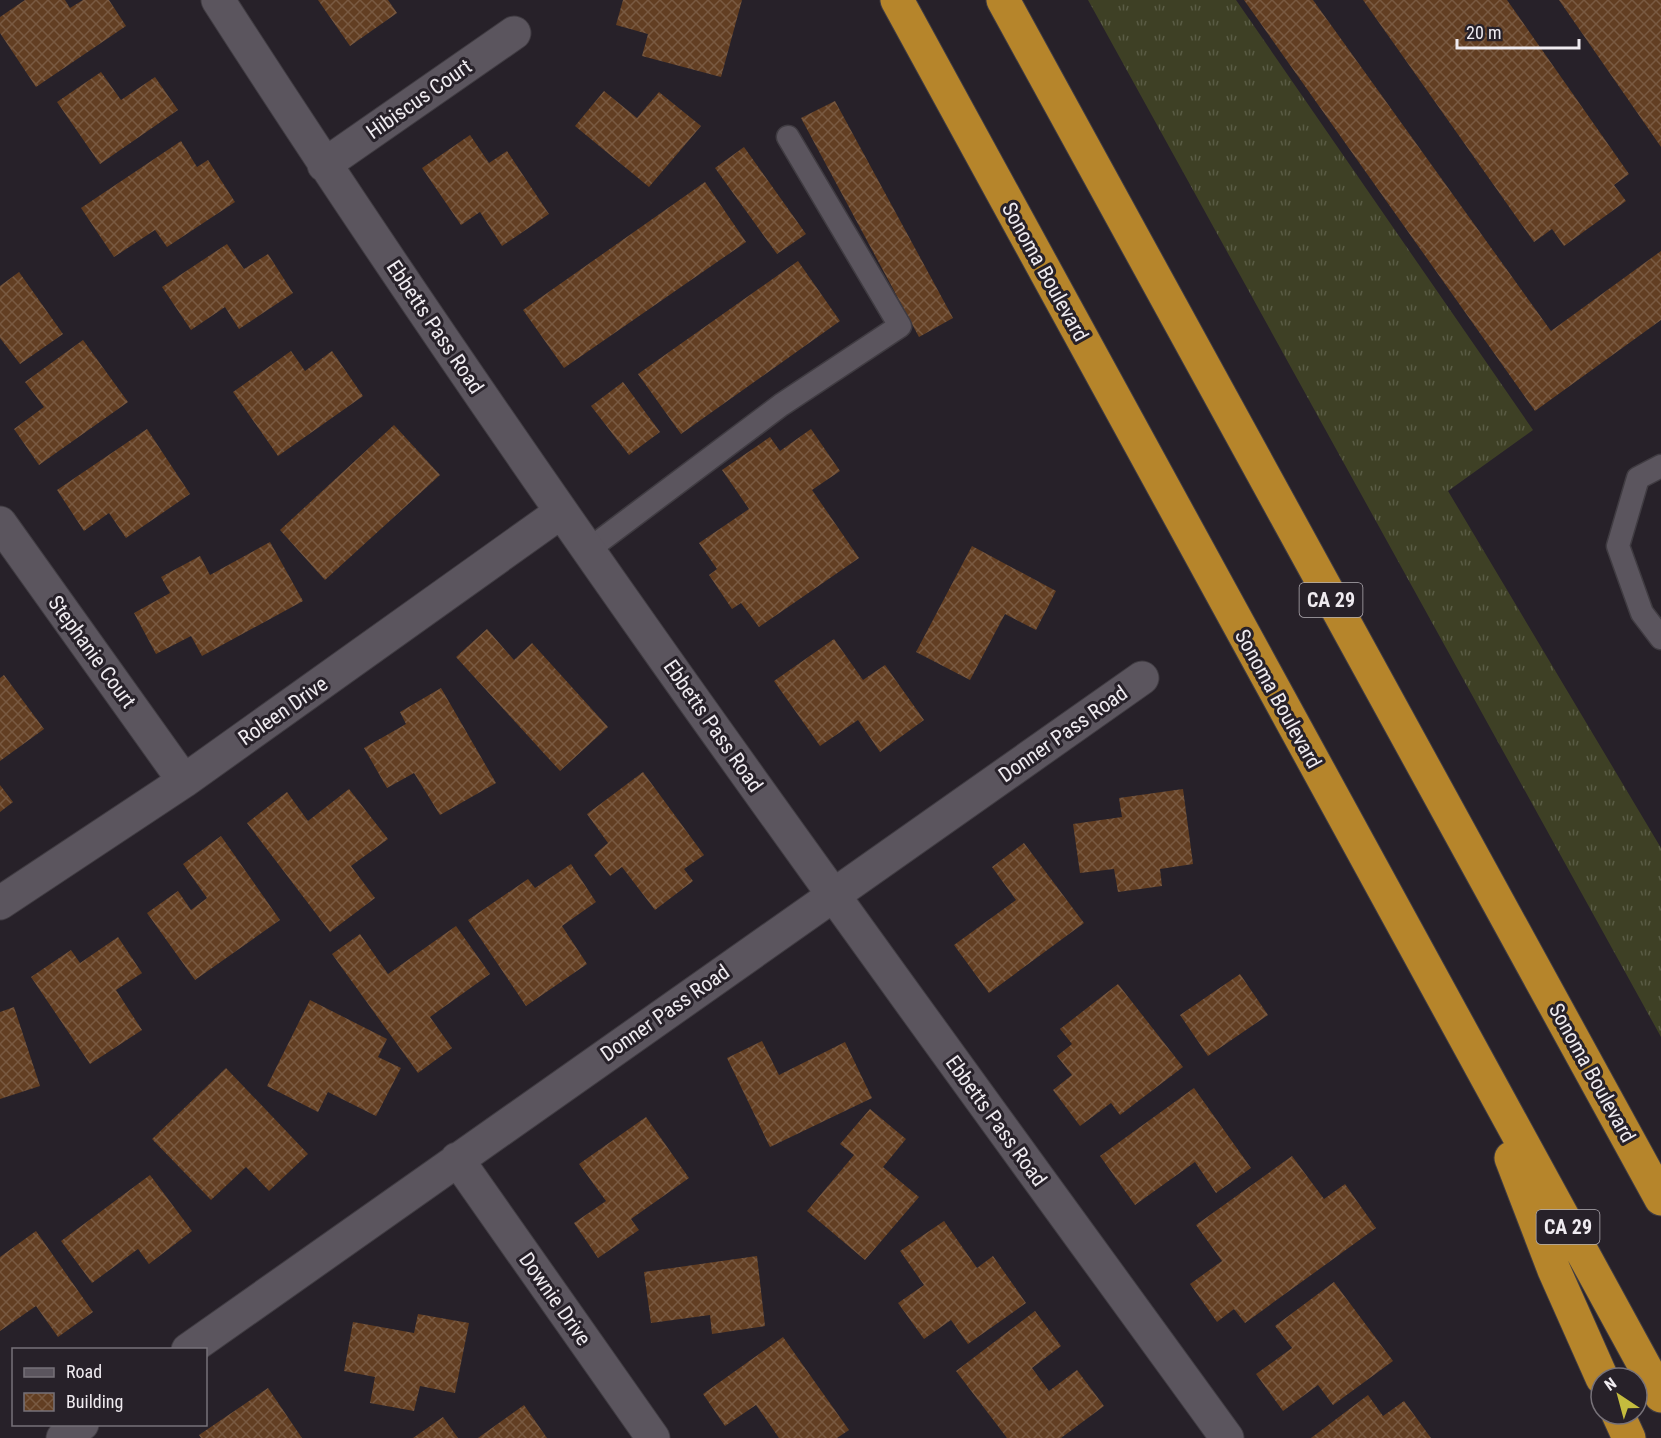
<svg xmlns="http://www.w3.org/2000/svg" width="1661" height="1438" viewBox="0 0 1661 1438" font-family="'Roboto Condensed',sans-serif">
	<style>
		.grass { fill: url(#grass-tufts) }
		.building { fill: url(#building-cross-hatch) }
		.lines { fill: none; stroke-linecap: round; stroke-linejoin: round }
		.lane-casing { stroke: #403c42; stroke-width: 25 }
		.street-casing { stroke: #403c42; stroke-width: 35 }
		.highway-casing { stroke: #403c42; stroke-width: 35 }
		.lane { stroke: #5b555e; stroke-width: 22 }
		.street { stroke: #5b555e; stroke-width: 33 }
		.highway { stroke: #b6852b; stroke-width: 33 }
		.labels { text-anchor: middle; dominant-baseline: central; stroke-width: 6; stroke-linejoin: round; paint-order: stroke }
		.shield { fill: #272129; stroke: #b3aeb4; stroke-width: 1.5 }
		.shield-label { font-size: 20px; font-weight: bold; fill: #efebf0 }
		.street-label { font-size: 21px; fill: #efebf0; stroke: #272129 }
	</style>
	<defs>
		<pattern id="grass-tufts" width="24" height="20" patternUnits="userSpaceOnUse" patternTransform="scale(1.5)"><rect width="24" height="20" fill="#3e4025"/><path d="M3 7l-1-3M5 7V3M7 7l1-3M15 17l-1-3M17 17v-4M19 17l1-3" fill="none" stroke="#5a5c45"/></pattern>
		<pattern id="building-cross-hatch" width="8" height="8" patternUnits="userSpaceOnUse" patternTransform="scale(1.5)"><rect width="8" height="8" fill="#623e22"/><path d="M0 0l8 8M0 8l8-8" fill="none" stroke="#795a42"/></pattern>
	</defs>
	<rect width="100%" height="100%" fill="#272129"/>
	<path class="grass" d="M1088,0h148l297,430 -85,61 213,357v189z"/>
	<path class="building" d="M25,0h40l5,8 13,-8h26l17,26 -90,61 -36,-54v-16z
		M318,0h70l9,13 -47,33z
		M623,0h119l-21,77 -79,-21 6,-22 -32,-9z
		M1244,0h69l238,331 110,-80v69l-126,91z
		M1363,0h144l122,174 -15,11 12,16 -62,45 -12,-17 -18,13z
		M1559,0h102v147z
		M101,72l20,28 34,-23 23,33 -78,54 -43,-62z
		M604,91l33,27 22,-26 42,34 -52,61 -74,-61z
		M835,101l118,217 -34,19 -118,-219z
		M470,135l19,28 18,-12 42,63 -47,32 -22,-34 -19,13 -39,-57z
		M181,141l16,26 11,-7 27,42 -68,45 -12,-17 -41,27 -33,-49z
		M744,147l62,87 -29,20 -62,-86z
		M705,182l41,60 -182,126 -41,-58z
		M227,244l17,25 24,-15 25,39 -54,36 -14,-22 -34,23 -29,-43z
		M798,261l42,60 -159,113 -43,-60z
		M19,272l44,62 -43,30 -20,-26v-52z
		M83,340l45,62 -89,63 -25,-36 30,-22 -19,-25z
		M291,351l14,20 27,-20 31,45 -85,60 -45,-64z
		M623,382l37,50 -31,23 -38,-49z
		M394,425l46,50 -115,105 -45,-50z
		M147,429l43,65 -64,44 -17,-25 -25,18 -27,-41z
		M811,429l29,42 -28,19 47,68 -100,69 -18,-24 -9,6 -23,-34 8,-6 -18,-26 50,-34 -27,-39 48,-33 10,14z
		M270,542l33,59 -101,55 -11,-20 -35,18 -22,-41 36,-20 -9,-16 39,-21 10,19z
		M972,546l84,45 -20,39 -31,-16 -35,66 -54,-28z
		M487,629l27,31 18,-17 76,84 -48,44 -104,-114z
		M834,639l29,41 22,-15 39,55 -44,32 -22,-32 -38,26 -46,-65z
		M4,675l40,54 -44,32v-83z
		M441,688l55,95 -56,32 -26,-42 -27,15 -23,-40 42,-24 -6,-12z
		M643,772l61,83 -20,14 9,12 -38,29 -33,-43 -12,9 -16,-21 14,-12 -21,-29z
		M0,785l13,17 -13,10z
		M349,789l39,50 -37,27 24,32 -45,34 -83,-109 40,-31 21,29z
		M1183,789l10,75 -33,5 2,17 -44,6 -4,-23 -34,4 -7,-49 49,-7 -3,-19z
		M221,836l59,84 -85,60 -48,-67 31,-22 13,19 16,-12 -24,-34z
		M1024,843l60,80 -95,70 -35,-48 62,-45 -24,-33z
		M571,864l25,38 -34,24 25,38 -61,42 -58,-86 60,-41 7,9z
		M456,926l34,48 -60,43 22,31 -34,25 -86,-119 28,-20 28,40z
		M118,937l24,36 -26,17 26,40 -52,34 -59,-87 40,-27 9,13z
		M1240,974l28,41 -60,41 -28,-41z
		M1118,984l65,83 -63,48 -9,-12 -31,23 -27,-36 19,-15 -15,-19 15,-12 -12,-15z
		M310,1000l77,39 -9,18 23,11 -25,48 -48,-24 -10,20 -51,-26z
		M14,1007l26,79 -40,13v-87z
		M762,1041l17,34 66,-33 27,56 -102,49 -43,-89z
		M226,1068l82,86 -39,37 -23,-24 -35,33 -59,-61z
		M1194,1088l57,80 -35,25 -21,-31 -60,43 -35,-49z
		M870,1109l36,30 -23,28 36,30 -54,63 -58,-49 47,-56 -14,-11z
		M646,1117l43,61 -58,41 8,11 -41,28 -24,-35 32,-22 -27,-37z
		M1292,1156l32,43 21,-15 31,44 -131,95 -11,-14 -17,13 -27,-38 32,-23 -26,-36z
		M150,1175l42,56 -43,33 -11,-15 -46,34 -31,-42z
		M944,1221l33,47 16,-12 33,47 -58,41 -17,-24 -27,19 -26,-36 26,-18 -24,-34z
		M36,1231l57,81 -35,25 -22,-31 -36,25v-74z
		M757,1256l8,70 -53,8 -2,-19 -59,8 -7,-51z
		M1334,1282l59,79 -60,44 -15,-20 -35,26 -27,-37 36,-26 -17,-22z
		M1035,1311l26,35 -29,22 17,23 28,-21 27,36 -43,32h-54l-51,-67z
		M418,1314l51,9 -14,70 -35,-7 -6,25 -44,-8 5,-26 -31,-6 9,-49 61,11z
		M783,1337l66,93 -12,8h-58l-23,-33 -31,21 -22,-32z
		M268,1388l34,50h-101l-2,-3z
		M1368,1395l15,21 21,-15 27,37h-120z
		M524,1405l23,33h-69z
		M443,1417l15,21h-45z"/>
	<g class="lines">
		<defs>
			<path id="lane" d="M1661,466l-23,12 -20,68 24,67 19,25
				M588,550l193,-145 119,-79 -112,-189"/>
			<path id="street" d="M218,0c317,493 665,964 1009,1438
				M324,165l190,-132
				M0,523l184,258
				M0,903l184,-122 377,-269
				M457,1159l196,279
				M188,1350l954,-672
				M63,1438l19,-14"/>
			<path id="highway" d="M897,0l764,1396
				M1003,0l658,1199
				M1511,1158l43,112 48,108
				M1618,1414l11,24"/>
		</defs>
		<use href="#lane" class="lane-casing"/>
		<use href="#street" class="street-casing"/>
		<use href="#highway" class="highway-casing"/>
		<use href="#lane" class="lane"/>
		<use href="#street" class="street"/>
		<use href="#highway" class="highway"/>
	</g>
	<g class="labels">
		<g class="shield">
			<rect x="1299.5" y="583" width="63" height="34" rx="4.5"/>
			<rect x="1536.5" y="1210" width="63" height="34" rx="4.5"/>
		</g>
		<g class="shield-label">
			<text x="1331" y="600">CA 29</text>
			<text x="1568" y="1227">CA 29</text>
		</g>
		<g class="street-label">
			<text transform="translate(419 99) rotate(-35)">Hibiscus Court</text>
			<text transform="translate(1045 272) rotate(61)">Sonoma Boulevard</text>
			<text transform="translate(435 327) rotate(56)">Ebbetts Pass Road</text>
			<text transform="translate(92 652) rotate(54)">Stephanie Court</text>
			<text transform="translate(1278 699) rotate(61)">Sonoma Boulevard</text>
			<text transform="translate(283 711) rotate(-35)">Roleen Drive</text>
			<text transform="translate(713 726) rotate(55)">Ebbetts Pass Road</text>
			<text transform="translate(1063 734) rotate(-35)">Donner Pass Road</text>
			<text transform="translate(665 1013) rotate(-35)">Donner Pass Road</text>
			<text transform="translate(1592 1073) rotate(61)">Sonoma Boulevard</text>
			<text transform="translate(996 1121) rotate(54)">Ebbetts Pass Road</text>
			<text transform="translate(555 1299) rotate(55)">Downie Drive</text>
		</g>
	</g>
	<rect x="12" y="1348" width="195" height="78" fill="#272129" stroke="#777279" stroke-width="1.5"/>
	<rect x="24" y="1368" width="30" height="9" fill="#5b555e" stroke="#777279" stroke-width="1.5"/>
	<text x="66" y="1378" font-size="18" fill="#efebf0">Road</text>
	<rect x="24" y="1393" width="30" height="18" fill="url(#building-cross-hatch)" stroke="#777279" stroke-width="1.5"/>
	<text x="66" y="1408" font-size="18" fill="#efebf0">Building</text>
	<g transform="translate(1619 1396) rotate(324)"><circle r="28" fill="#272129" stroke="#777279" stroke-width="1.5"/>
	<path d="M0-4.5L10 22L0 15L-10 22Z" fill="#c4bc3e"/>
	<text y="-9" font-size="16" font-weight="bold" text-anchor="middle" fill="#efebf0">N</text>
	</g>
	<path d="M1457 39v9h122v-9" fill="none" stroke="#efebf0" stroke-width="3"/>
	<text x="1466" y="39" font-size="18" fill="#efebf0" stroke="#272129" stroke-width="4.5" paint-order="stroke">20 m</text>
</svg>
